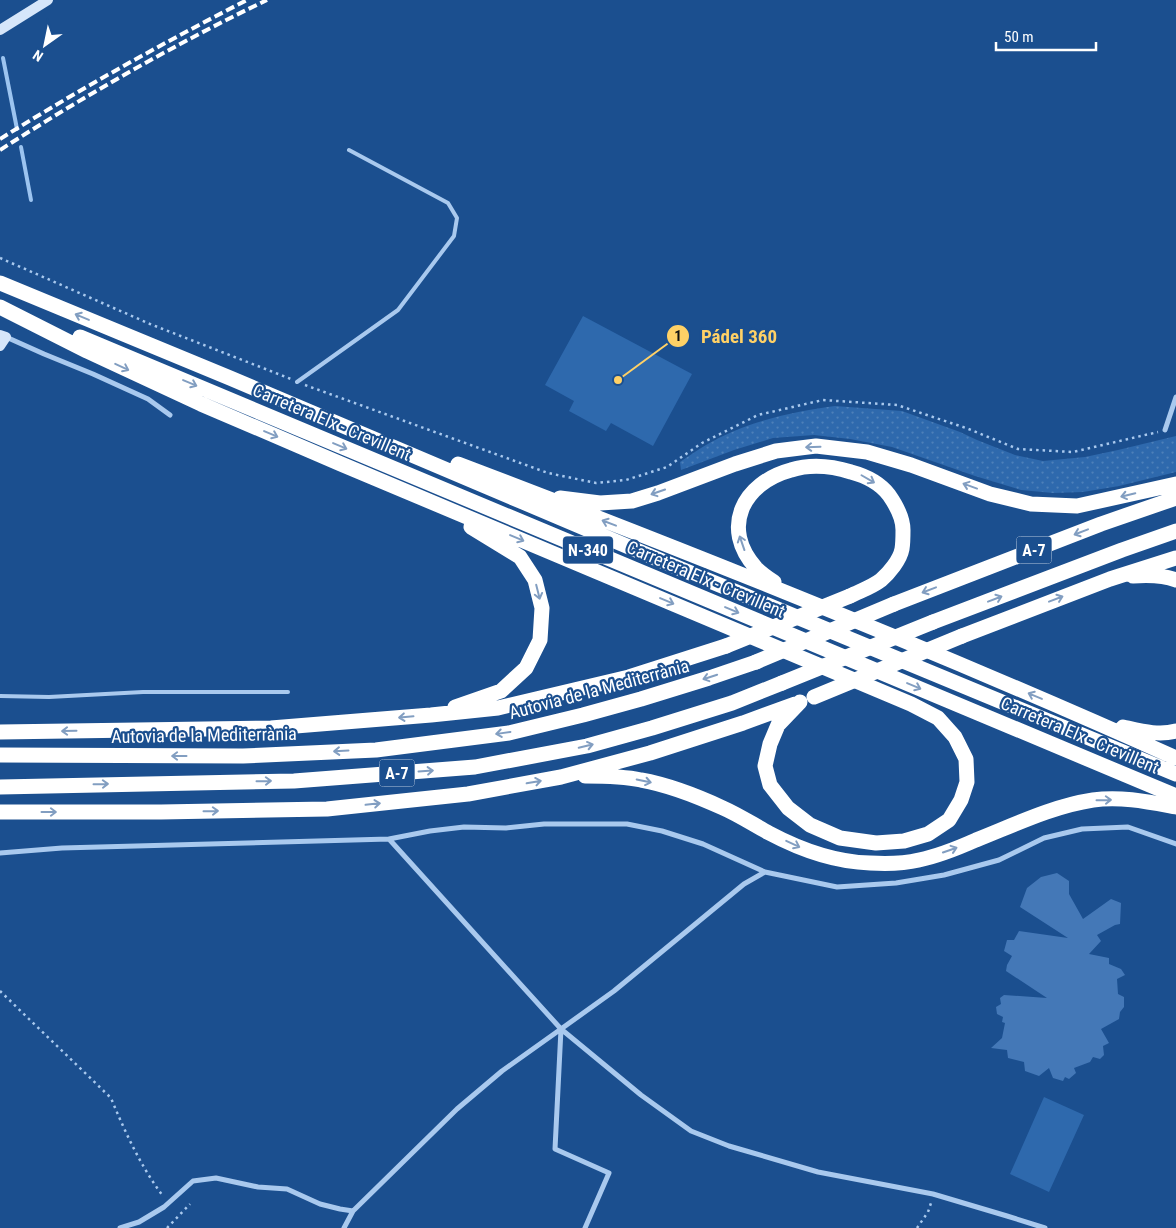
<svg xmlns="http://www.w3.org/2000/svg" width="1176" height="1228" viewBox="0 0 1176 1228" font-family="'Roboto Condensed',sans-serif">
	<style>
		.grass { fill: url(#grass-dots) }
		.pitch { fill: #2e69ad }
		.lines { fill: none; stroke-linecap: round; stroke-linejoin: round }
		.stream { stroke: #9cc4f0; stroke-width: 4 }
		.building { fill: #4478b7 }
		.path { stroke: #a9c9ee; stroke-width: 2.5; stroke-dasharray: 2.5 4; stroke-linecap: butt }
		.lane { stroke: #a9c9ee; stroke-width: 4 }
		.street { stroke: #a9c9ee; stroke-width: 5 }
		.secondary { stroke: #d6e6fa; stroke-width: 10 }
		.highway { stroke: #fff; stroke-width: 15 }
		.rail { stroke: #fff; stroke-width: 4; stroke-dasharray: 9 4; stroke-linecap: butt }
		.highway-bridge { stroke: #fff; stroke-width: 15 }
		.oneway { stroke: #829ec1 }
		.labels { text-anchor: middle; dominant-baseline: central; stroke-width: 4.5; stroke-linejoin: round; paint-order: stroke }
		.shield { fill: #1b4f8f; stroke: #bbcadd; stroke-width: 1 }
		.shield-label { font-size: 16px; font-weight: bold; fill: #fff }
		.street-label { font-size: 18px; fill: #fff; stroke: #1b4f8f }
		.leader { fill: none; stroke: #ffd166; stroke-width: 2 }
		.callout-dot { fill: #ffd166; stroke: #1b4f8f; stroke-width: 2 }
		.mark-label { font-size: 15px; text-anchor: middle; font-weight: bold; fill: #111 }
		.callout-label { font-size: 19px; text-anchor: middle; font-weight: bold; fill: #ffd166; stroke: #1b4f8f; stroke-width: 4.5; stroke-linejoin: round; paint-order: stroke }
	</style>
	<defs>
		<pattern id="grass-dots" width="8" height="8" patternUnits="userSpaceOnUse" patternTransform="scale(1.25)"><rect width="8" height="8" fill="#2e69ad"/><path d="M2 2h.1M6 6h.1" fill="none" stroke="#4d80b9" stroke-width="1.8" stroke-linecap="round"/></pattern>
	</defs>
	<rect width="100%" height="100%" fill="#1b4f8f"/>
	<path class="grass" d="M835,406l67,5 58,21 17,8 38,15 28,6 42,-4 33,-7 58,-14v36l-57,14 -36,6 -30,1 -32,-3 -46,-14 -83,-29 -42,-8 -36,-4 -41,3 -39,12 -53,20 -1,-8c9,-6 17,-12 26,-17 39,-23 85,-33 129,-39z"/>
	<path class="pitch" d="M583,316l109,58 -39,72 -42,-23 -5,8 -37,-20 5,-10 -29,-16z
		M1044,1097l40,18 -35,77 -39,-18z"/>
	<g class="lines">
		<path class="stream" d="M3,58l14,71
			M21,147l10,53"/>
	</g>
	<path class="building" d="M1057,873l12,8v13l14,25 28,-20 10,4 -1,21 -5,1 -18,10 4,6 -12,13 20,4v6l12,5 4,6 -8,4 1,15 6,3v10l-4,5 -1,7 -18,10 8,14 -6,3 1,9 -4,4 -7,-2 -3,5 -16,6 2,5 -7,6 -4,-2 -2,4 -10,-3 -4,-10 -10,8 -14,-5 -1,-9 -16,-4 -1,-8 -16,-2 11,-10 3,-15 -3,-1 1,-5 -6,-3 -1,-7 5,-3 -1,-6 4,-3 43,3 -41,-27 1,-6 5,-9 -8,-5 3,-11h7l5,-9 49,7 -48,-31 7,-19 14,-11z"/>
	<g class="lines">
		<path class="path" d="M0,258l150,66 141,55
			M305,385l243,88 48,10 30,-3 41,-13 35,-24 56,-28 65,-15 74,5 69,23 52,21 55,3 85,-20
			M0,991l111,107c14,34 30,69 52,98
			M167,1228l23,-24
			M917,1228l11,-16 3,-9"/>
		<path class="lane" d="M297,382l101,-72 56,-74 3,-18 -9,-15 -99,-53
			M0,696l49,1 94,-5h145"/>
		<path class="street" d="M6,337l38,17 49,20 55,25 22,16
			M1165,430l11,-33
			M389,839l41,-8 34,-4 42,1 38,-4h83l35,7 41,13 62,28
			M0,853l62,-5 327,-9 172,190 -59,42 -45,38 -104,102 -13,-2 -20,-5 -33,-15 -29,-2 -42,-9 -23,3 -29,26 -25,15 -19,6
			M561,1029l53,-38 130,-107 21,-12 72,15 59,-4 48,-8 55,-15 45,-22 38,-9 46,-2 48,17
			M561,1029l80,66 50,36 38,15 89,26 115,22 74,22 38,12
			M561,1029l-6,120 54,24 -24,55
			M344,1228l9,-17"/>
		<path class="secondary" d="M0,30l48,-30
			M0,335l6,2 -6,9"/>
		<path class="highway" d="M0,283l230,95 451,191 495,205
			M0,307l87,44 114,53 140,60 570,240 27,14 17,19 11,22 1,23 -6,18 -12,20 -21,14 -24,7 -28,2 -36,-5 -30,-13 -22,-17 -18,-23 -5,-19 5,-22 8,-19 22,-23
			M80,337l1096,459
			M458,464c242,92 482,188 718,294
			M560,498l40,5 32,-2 26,-8 77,-29 41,-13 40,-5 51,6 44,13 79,29 41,10 46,2 99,-22
			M1133,576c14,-1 30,-1 43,4
			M774,582c-6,-4 -13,-9 -18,-14 -36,-40 -13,-85 35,-98 19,-6 41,-4 60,2 15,4 29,11 38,23 7,10 14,22 14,35 0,6 0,13 -1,19 -2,11 -13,24 -21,31 -9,7 -21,11 -31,16
			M894,604l207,-80 75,-26
			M933,622l189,-72 54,-19
			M962,636l148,-57 66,-21
			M455,707l46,-16 25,-23 14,-28 2,-32 -7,-28 -15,-23 -49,-30
			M1123,727c18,4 36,9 53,4
			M0,732l271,-4 160,-13 67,-7 131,-31 97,-31
			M0,755l243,1 133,-6 133,-17 74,-18 58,-16 68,-21 47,-16
			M585,776c18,0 38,0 56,4 28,5 56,16 82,28 16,7 31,17 46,25 32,17 65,29 101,30 17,1 32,1 49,-3 19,-4 39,-12 57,-20 38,-15 77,-34 117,-40 28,-4 56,2 83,7
			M0,787l294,-6 181,-14 112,-21 65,-18 80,-25 50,-20
			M0,812h161l166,-3 141,-15 93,-17 89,-24 93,-30 52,-19"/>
		<path class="rail" d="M0,139c80,-50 163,-96 247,-139
			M0,150c86,-55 175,-106 267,-150"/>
		<path class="highway-bridge" d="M726,646l124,-50
			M756,662l138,-58
			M782,683l151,-61
			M814,697l148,-61"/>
	</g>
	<defs><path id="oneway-shaft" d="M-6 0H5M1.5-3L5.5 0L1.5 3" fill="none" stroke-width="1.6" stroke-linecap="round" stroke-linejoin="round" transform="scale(1.25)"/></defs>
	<g class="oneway">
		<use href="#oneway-shaft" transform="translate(82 317) rotate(-157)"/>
		<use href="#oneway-shaft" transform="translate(122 367) rotate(25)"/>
		<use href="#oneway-shaft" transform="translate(190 383) rotate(23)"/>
		<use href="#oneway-shaft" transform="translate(271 434) rotate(23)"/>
		<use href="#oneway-shaft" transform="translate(340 446) rotate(23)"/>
		<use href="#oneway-shaft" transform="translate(813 447) rotate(178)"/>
		<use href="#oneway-shaft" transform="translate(868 479) rotate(30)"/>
		<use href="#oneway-shaft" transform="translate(970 486) rotate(-160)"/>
		<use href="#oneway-shaft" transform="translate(658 492) rotate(161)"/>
		<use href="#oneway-shaft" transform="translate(1128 495) rotate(167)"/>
		<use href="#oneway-shaft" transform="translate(609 523) rotate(-159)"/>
		<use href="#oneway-shaft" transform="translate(1081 532) rotate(159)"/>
		<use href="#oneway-shaft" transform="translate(517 538) rotate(23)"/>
		<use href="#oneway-shaft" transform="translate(742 543) rotate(-109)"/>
		<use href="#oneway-shaft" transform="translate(929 590) rotate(159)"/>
		<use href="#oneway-shaft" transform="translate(538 592) rotate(76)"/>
		<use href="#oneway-shaft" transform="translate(995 599) rotate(-21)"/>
		<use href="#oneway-shaft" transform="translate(1056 599) rotate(-21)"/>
		<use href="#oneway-shaft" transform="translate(667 601) rotate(23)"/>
		<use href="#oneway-shaft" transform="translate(732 610) rotate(23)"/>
		<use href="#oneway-shaft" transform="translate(710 677) rotate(162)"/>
		<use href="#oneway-shaft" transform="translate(914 686) rotate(23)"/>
		<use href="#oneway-shaft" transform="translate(1035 696) rotate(-157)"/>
		<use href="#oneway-shaft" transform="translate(406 717) rotate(175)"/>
		<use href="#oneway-shaft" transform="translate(69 731) rotate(179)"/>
		<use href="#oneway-shaft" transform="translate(503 733) rotate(172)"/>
		<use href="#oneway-shaft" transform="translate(586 746) rotate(-13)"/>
		<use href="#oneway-shaft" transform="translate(341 751) rotate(177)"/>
		<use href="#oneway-shaft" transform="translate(179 756) rotate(-180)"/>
		<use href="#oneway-shaft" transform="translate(426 771) rotate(-4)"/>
		<use href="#oneway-shaft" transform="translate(264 781) rotate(-1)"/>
		<use href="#oneway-shaft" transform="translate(644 781) rotate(12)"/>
		<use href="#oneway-shaft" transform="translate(534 782) rotate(-10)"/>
		<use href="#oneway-shaft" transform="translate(101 784) rotate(-1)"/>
		<use href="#oneway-shaft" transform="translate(1104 800) rotate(-1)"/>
		<use href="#oneway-shaft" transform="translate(373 804) rotate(-6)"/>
		<use href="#oneway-shaft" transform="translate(211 811) rotate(-1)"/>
		<use href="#oneway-shaft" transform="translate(49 812)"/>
		<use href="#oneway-shaft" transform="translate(793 844) rotate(25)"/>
		<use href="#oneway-shaft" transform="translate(950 850) rotate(-19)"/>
	</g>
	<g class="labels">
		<g class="shield">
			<rect x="563" y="536.5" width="50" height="27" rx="4"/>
			<rect x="1016.5" y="536.5" width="35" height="27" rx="4"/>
			<rect x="379.5" y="759.5" width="35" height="27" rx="4"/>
		</g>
		<g class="shield-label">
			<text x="588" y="550">N-340</text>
			<text x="1034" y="550">A-7</text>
			<text x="397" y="773">A-7</text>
		</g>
		<g class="street-label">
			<text transform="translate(332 422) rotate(23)">Carretera Elx - Crevillent</text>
			<text transform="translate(706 579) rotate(23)">Carretera Elx - Crevillent</text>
			<text transform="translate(599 689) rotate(-15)">Autovia de la Mediterrània</text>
			<text transform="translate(204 735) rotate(-1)">Autovia de la Mediterrània</text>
			<text transform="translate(1080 735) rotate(23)">Carretera Elx - Crevillent</text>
		</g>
	</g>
	<path class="leader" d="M618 380L678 336"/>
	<g class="callout-dot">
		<circle cx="618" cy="380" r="5"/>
		<circle cx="678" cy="336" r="12"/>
	</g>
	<g class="mark-label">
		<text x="678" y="341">1</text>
	</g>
	<g class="callout-label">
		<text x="739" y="343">Pádel 360</text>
	</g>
	<g transform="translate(45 45) rotate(213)" stroke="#1b4f8f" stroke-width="4" paint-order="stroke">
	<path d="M0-4L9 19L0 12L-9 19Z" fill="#ffffff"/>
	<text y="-8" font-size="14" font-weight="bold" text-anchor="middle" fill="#ffffff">N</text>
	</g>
	<path d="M996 42v8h100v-8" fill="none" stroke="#ffffff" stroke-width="2.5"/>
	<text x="1004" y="42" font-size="15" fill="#ffffff" stroke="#1b4f8f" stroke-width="4" paint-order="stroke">50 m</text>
</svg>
